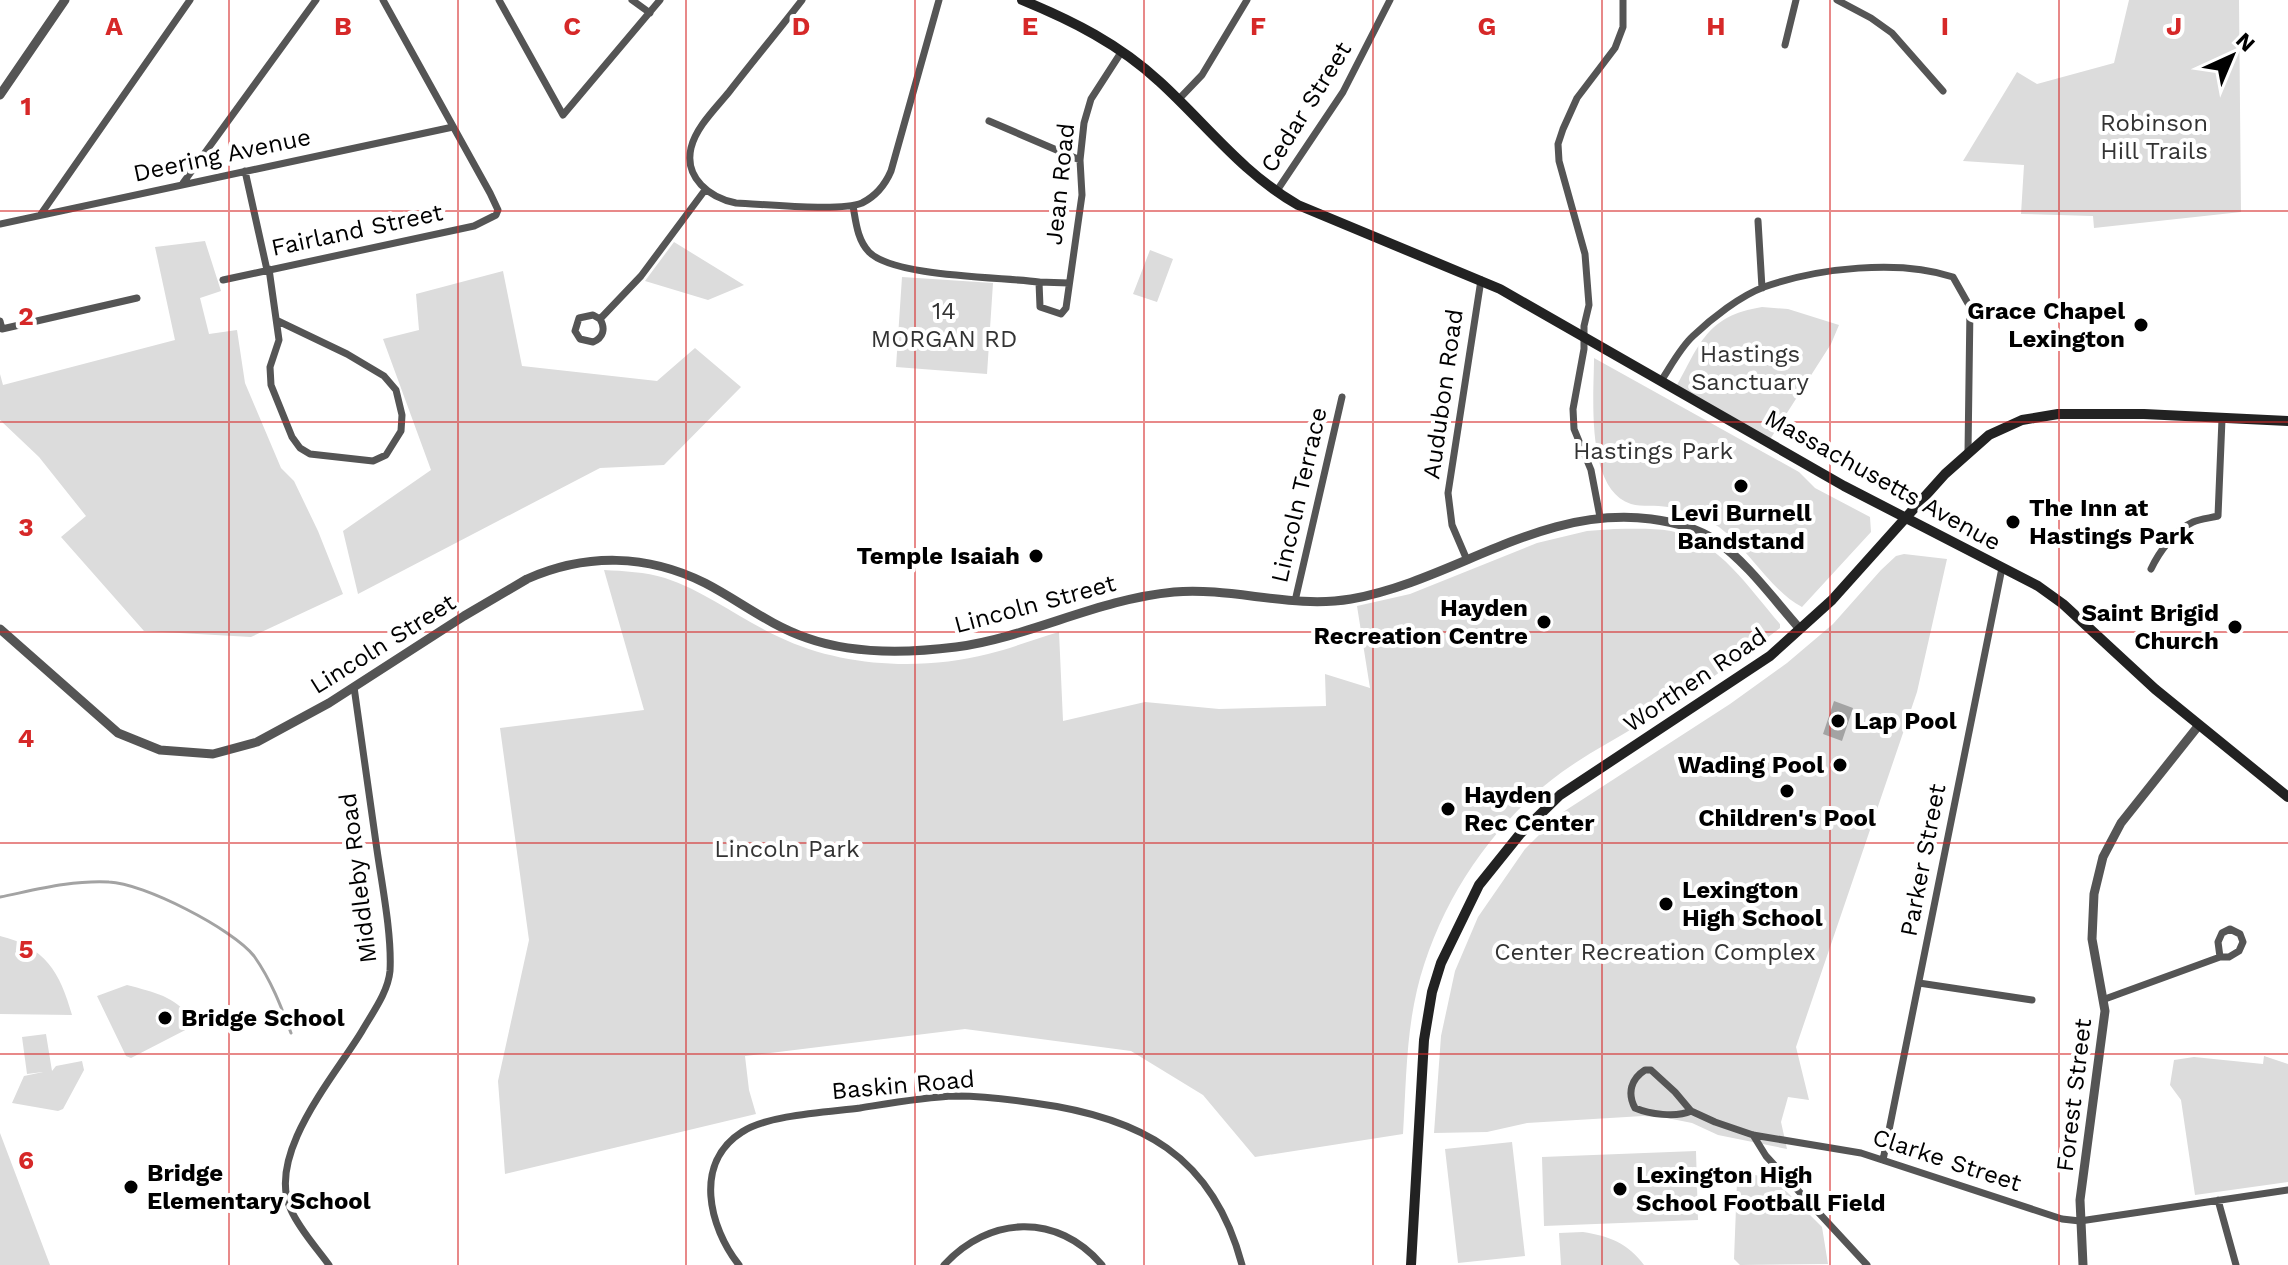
<svg xmlns="http://www.w3.org/2000/svg" width="2288" height="1265" viewBox="0 0 2288 1265" font-family="'Work Sans',sans-serif">
	<style>
		.green { fill: #dcdcdc }
		.water { fill: #a3a3a3 }
		.lines { fill: none; stroke-linecap: round; stroke-linejoin: round }
		.stream { stroke: #a3a3a3; stroke-width: 3 }
		.minor { stroke: #555; stroke-width: 7 }
		.tertiary { stroke: #555; stroke-width: 9 }
		.secondary { stroke: #222; stroke-width: 10 }
		.grid { fill: none; stroke: #d62828; stroke-width: 2; stroke-opacity: 0.55 }
		.poi-dot { fill: #000; stroke: #fff; stroke-width: 3 }
		.labels { text-anchor: middle; dominant-baseline: central; stroke-width: 8; stroke-linejoin: round; paint-order: stroke }
		.street-label { font-size: 24px; fill: #000; stroke: #fff }
		.park-label { font-size: 24px; fill: #333; stroke: #fff }
		.poi-label { font-size: 24px; font-weight: bold; fill: #000; stroke: #fff; text-anchor: start }
		.grid-label { font-size: 26px; text-anchor: middle; font-weight: bold; fill: #d62828; stroke: #fff; stroke-width: 8; stroke-linejoin: round; paint-order: stroke }
	</style>
	<rect width="100%" height="100%" fill="#fff"/>
	<path class="green" d="M2129,0h110l2,212 -147,16 -1,-12 -72,-2 3,-49 -61,-4 54,-89 20,12 77,-21z
		M205,241l16,50 -21,7 9,36 28,-4 8,53 36,85 13,13 24,50 25,63 -92,43 -107,-6 -83,-94 25,-21 -47,-59 -39,-37v-46l3,11 172,-45 -20,-93z
		M674,242l70,43 -36,15 -63,-19z
		M1150,250l23,9 -16,43 -24,-8z
		M503,271l19,95 135,15 38,-33 46,39 -77,78 -64,3 -242,126 -15,-63 88,-61 -48,-131 36,-9 -3,-36z
		M902,277l91,6 -6,91 -91,-7z
		M1762,307l26,2 51,16 -8,19 -62,97 -94,-52c25,-45 31,-73 87,-82z
		M1594,358l205,114 16,16 55,29 1,15 -69,75c-32,-17 -53,-58 -83,-80 -14,-9 -35,-17 -51,-20 -12,-2 -26,0 -37,-3 -46,-15 -37,-108 -37,-146z
		M1614,529c19,0 39,-1 57,2 48,9 79,59 109,93v4c-45,35 -92,67 -140,96 -26,16 -53,30 -78,48 -71,52 -124,132 -145,218 -11,46 -11,96 -14,144l-148,23 -52,-62 -72,-44 -166,-22 -220,27 4,34 7,24 -251,60 -7,-93 31,-141 -29,-212 144,-18 -40,-140c20,1 41,2 61,8 40,13 75,41 114,59 62,30 143,34 209,17 24,-6 47,-15 71,-22l4,89 82,-19 74,7 107,-3 -1,-32 45,14 -13,-82 53,-12 127,-51 50,-12z
		M1904,554l43,5 -30,133 -121,355 13,53 -21,-3 -7,25 6,27 -69,-14 -26,-12 -25,-5 -24,-2 -116,7 -40,9 -53,1 7,-97 14,-65 23,-54 47,-68 35,-35 170,-110 57,-41 46,-39 48,-54 15,-14z
		M0,936c45,11 60,36 72,79l-72,-1z
		M127,985c30,8 52,12 68,40l-64,33 -5,-2 -29,-60z
		M46,1034l6,37 4,-5 26,-5 2,9 -21,39 -5,2 -46,-8 12,-27 19,-4 -16,2 -5,-37z
		M2264,1056l24,8v118l-93,13 -14,-95 -11,-15 4,-25 20,-3 69,7z
		M0,1133l50,132h-50z
		M1512,1142l13,114 -67,7 -13,-114z
		M1696,1151l2,69 -154,6 -2,-69z
		M1741,1172l33,7 48,48 6,37 -88,1 -6,-6 3,-77z
		M1583,1232c26,4 45,11 61,33h-83l-2,-32z"/>
	<path class="water" d="M1834,701l19,7 -11,33 -19,-7z"/>
	<g class="lines">
		<path class="stream" d="M0,897c35,-7 72,-17 109,-15 34,1 124,47 145,74 17,24 27,50 37,77"/>
		<path class="minor" d="M499,0l64,115 97,-115
			M632,0l18,13
			M802,0c-24,31 -49,61 -73,92 -13,16 -33,35 -38,56 -7,30 19,50 45,55 28,1 104,9 126,0 14,-7 23,-18 29,-32l48,-171
			M1837,0l34,18 21,15 51,58
			M1785,45l11,-45
			M1178,100l24,-25 45,-75
			M989,121l91,39
			M245,171l22,99
			M183,183l133,-183
			M1276,192l67,-100 47,-92
			M853,206c3,16 4,33 16,46 24,25 132,25 170,30
			M41,214l149,-214
			M1758,221l4,67
			M0,224l453,-97
			M269,269l10,71 -9,27 1,18 21,52 8,11 10,6 63,7 13,-6 15,-24 1,-16 -6,-25 -12,-14 -37,-22 -69,-33
			M223,280l251,-54 22,-11 2,-5 -8,-17 -107,-193
			M1069,283l-30,-1 1,25 21,7 5,-6 16,-113 -2,-35 4,-37 7,-24 31,-48
			M600,319c6,10 3,19 -7,23l-13,-3 -5,-8 4,-13 14,-3 7,4 41,-43 64,-86
			M0,321l2,8 135,-31
			M1661,381c10,-15 19,-33 32,-45 19,-18 47,-40 71,-49 54,-19 135,-28 189,-10l17,30 -2,145
			M1600,517l-9,-47 -17,-41 -1,-20 11,-60v-23l5,-21 -4,-51 -26,-93 -1,-17 5,-15 14,-31 38,-50 8,-21v-27
			M1467,560l-15,-35 -4,-32 33,-213
			M2151,569c8,-17 24,-39 42,-47 7,-3 17,-4 25,-6l4,-97
			M1295,601l47,-204
			M1919,983l113,17
			M2105,999l115,-42 -2,-15 4,-9 8,-4 10,5 3,8 -4,9 -10,6h-9
			M1691,1111c-15,7 -42,3 -56,-3 -8,-15 -4,-29 10,-38h6l24,22 16,19 24,11 38,13 108,18 201,66 18,2 208,-31
			M1753,1135l13,21 101,109
			M1883,1160l119,-592
			M2218,1200l18,65
			M329,1265c-13,-18 -29,-35 -38,-55 -26,-55 44,-134 71,-179 11,-19 26,-39 28,-60 2,-36 -8,-86 -13,-121 -8,-54 -15,-109 -23,-163
			M739,1265c-30,-38 -46,-102 3,-133 25,-17 86,-20 118,-24 31,-5 64,-11 96,-12 26,0 52,3 78,7 106,14 179,52 208,162
			M944,1265c45,-49 113,-53 158,0"/>
		<path class="tertiary" d="M0,95l65,-95
			M0,629l118,104 42,17 53,4 44,-12 72,-39 135,-87 63,-37c59,-26 120,-25 178,4 35,18 64,42 102,55 45,16 102,15 149,9 74,-10 142,-48 218,-55 59,-5 118,17 177,7 105,-19 189,-94 300,-80 23,3 44,8 64,21 33,23 59,60 85,89
			M2083,1265l-3,-65 25,-189 -13,-72 2,-45 9,-37 18,-34 78,-98"/>
		<path class="secondary" d="M1022,0c51,21 97,44 138,82 46,42 82,91 138,123l202,84 344,197 194,100 25,18 92,85 133,108
			M1411,1265l13,-225 8,-48 9,-29 38,-78 41,-51 40,-39 210,-139 62,-56 113,-126 44,-39 33,-15 36,-6h86l144,7"/>
	</g>
	<path class="grid" d="M229,0v1265M458,0v1265M686,0v1265M915,0v1265M1144,0v1265M1373,0v1265M1602,0v1265M1830,0v1265M2059,0v1265M0,211h2288M0,422h2288M0,632h2288M0,843h2288M0,1054h2288"/>
	<g class="poi-dot">
		<circle cx="2141" cy="325" r="8"/>
		<circle cx="1741" cy="486" r="8"/>
		<circle cx="2013" cy="522" r="8"/>
		<circle cx="1036" cy="556" r="8"/>
		<circle cx="1544" cy="622" r="8"/>
		<circle cx="2235" cy="627" r="8"/>
		<circle cx="1838" cy="721" r="8"/>
		<circle cx="1840" cy="765" r="8"/>
		<circle cx="1787" cy="791" r="8"/>
		<circle cx="1448" cy="809" r="8"/>
		<circle cx="1666" cy="904" r="8"/>
		<circle cx="165" cy="1018" r="8"/>
		<circle cx="131" cy="1187" r="8"/>
		<circle cx="1620" cy="1189" r="8"/>
	</g>
	<g class="labels">
		<g class="street-label">
			<text transform="translate(1306 107) rotate(-58)">Cedar Street</text>
			<text transform="translate(222 155) rotate(-12)">Deering Avenue</text>
			<text transform="translate(1060 184) rotate(-84)">Jean Road</text>
			<text transform="translate(357 230) rotate(-12)">Fairland Street</text>
			<text transform="translate(1443 394) rotate(-82)">Audubon Road</text>
			<text transform="translate(1883 480) rotate(29)">Massachusetts Avenue</text>
			<text transform="translate(1299 495) rotate(-77)">Lincoln Terrace</text>
			<text transform="translate(1035 604) rotate(-15)">Lincoln Street</text>
			<text transform="translate(383 644) rotate(-32)">Lincoln Street</text>
			<text transform="translate(1695 680) rotate(-34)">Worthen Road</text>
			<text transform="translate(1923 860) rotate(-79)">Parker Street</text>
			<text transform="translate(358 878) rotate(-97)">Middleby Road</text>
			<text transform="translate(903 1085) rotate(-5)">Baskin Road</text>
			<text transform="translate(2074 1095) rotate(-83)">Forest Street</text>
			<text transform="translate(1947 1160) rotate(18)">Clarke Street</text>
		</g>
		<g class="park-label">
			<text x="2154" y="123">Robinson<tspan x="2154" dy="28">Hill Trails</tspan></text>
			<text x="944" y="311">14<tspan x="944" dy="28">MORGAN RD</tspan></text>
			<text x="1750" y="354">Hastings<tspan x="1750" dy="28">Sanctuary</tspan></text>
			<text x="1653" y="451">Hastings Park</text>
			<text x="787" y="849">Lincoln Park</text>
			<text x="1655" y="952">Center Recreation Complex</text>
		</g>
		<g class="poi-label">
			<text x="2125" y="311" text-anchor="end">Grace Chapel<tspan x="2125" dy="28">Lexington</tspan></text>
			<text x="2029" y="508">The Inn at<tspan x="2029" dy="28">Hastings Park</tspan></text>
			<text x="1741" y="513" text-anchor="middle">Levi Burnell<tspan x="1741" dy="28">Bandstand</tspan></text>
			<text x="1020" y="556" text-anchor="end">Temple Isaiah</text>
			<text x="1528" y="608" text-anchor="end">Hayden<tspan x="1528" dy="28">Recreation Centre</tspan></text>
			<text x="2219" y="613" text-anchor="end">Saint Brigid<tspan x="2219" dy="28">Church</tspan></text>
			<text x="1854" y="721">Lap Pool</text>
			<text x="1824" y="765" text-anchor="end">Wading Pool</text>
			<text x="1464" y="795">Hayden<tspan x="1464" dy="28">Rec Center</tspan></text>
			<text x="1787" y="818" text-anchor="middle">Children's Pool</text>
			<text x="1682" y="890">Lexington<tspan x="1682" dy="28">High School</tspan></text>
			<text x="181" y="1018">Bridge School</text>
			<text x="147" y="1173">Bridge<tspan x="147" dy="28">Elementary School</tspan></text>
			<text x="1636" y="1175">Lexington High<tspan x="1636" dy="28">School Football Field</tspan></text>
		</g>
	</g>
	<g class="grid-label">
		<text x="114" y="35">A</text>
		<text x="343" y="35">B</text>
		<text x="572" y="35">C</text>
		<text x="801" y="35">D</text>
		<text x="1030" y="35">E</text>
		<text x="1258" y="35">F</text>
		<text x="1487" y="35">G</text>
		<text x="1716" y="35">H</text>
		<text x="1945" y="35">I</text>
		<text x="2174" y="35">J</text>
		<text x="26" y="115">1</text>
		<text x="26" y="325">2</text>
		<text x="26" y="536">3</text>
		<text x="26" y="747">4</text>
		<text x="26" y="958">5</text>
		<text x="26" y="1169">6</text>
	</g>
	<g transform="translate(2232 56) rotate(44)" stroke="#ffffff" stroke-width="6" paint-order="stroke">
	<path d="M0-6L14 30L0 20L-14 30Z" fill="#000000"/>
	<text y="-12" font-size="22" font-weight="bold" text-anchor="middle" fill="#000000">N</text>
	</g>
</svg>
